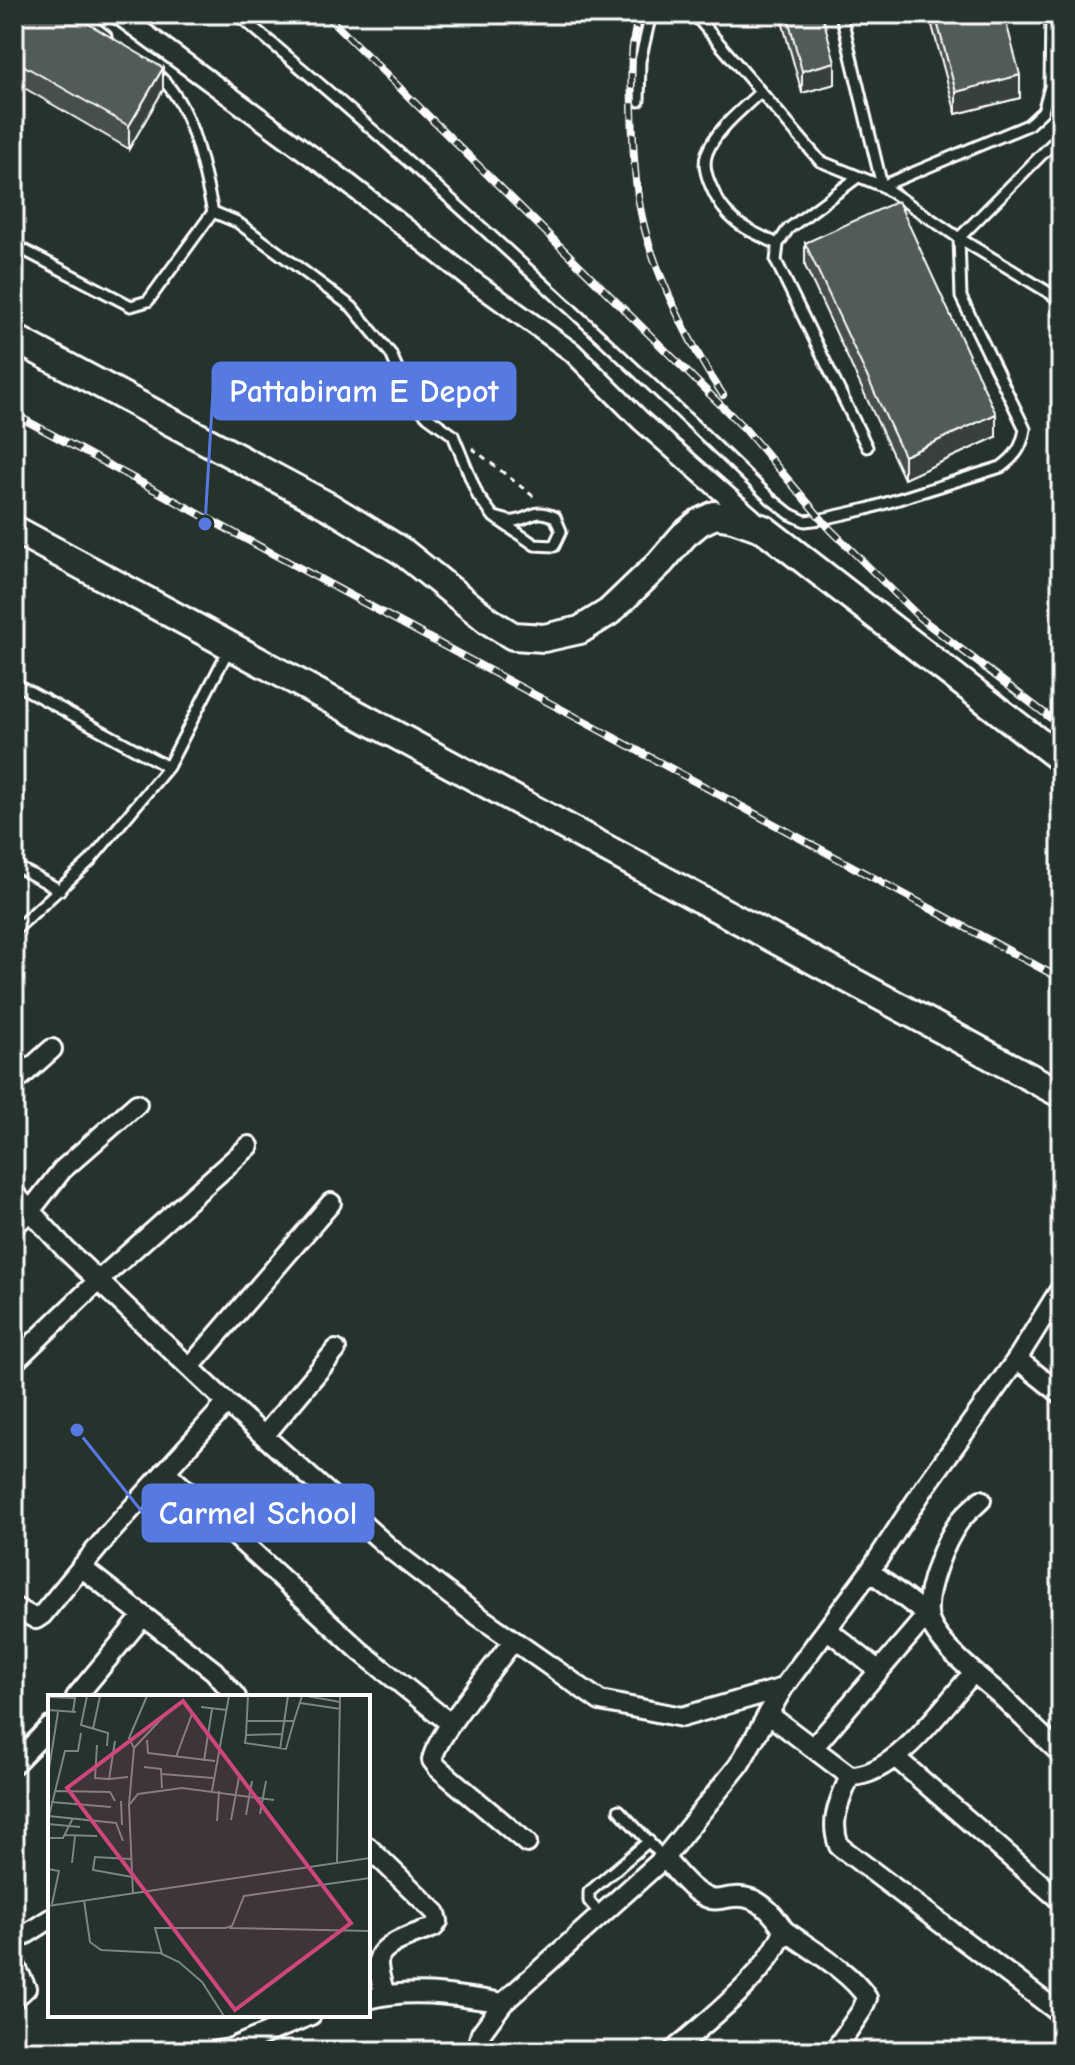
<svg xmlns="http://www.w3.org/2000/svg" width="1075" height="2065" viewBox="0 0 1075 2065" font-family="'Comic Neue',sans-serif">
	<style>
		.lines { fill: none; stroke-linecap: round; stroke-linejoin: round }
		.lane-casing { stroke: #fff; stroke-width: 15 }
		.street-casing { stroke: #fff; stroke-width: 24 }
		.secondary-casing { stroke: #fff; stroke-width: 32 }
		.path { stroke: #fff; stroke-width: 3; stroke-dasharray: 6 6; stroke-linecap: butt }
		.lane { stroke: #26332d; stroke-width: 9 }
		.street { stroke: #26332d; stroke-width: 18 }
		.secondary { stroke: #26332d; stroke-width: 26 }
		.rail-casing { stroke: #fff; stroke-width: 8 }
		.rail { stroke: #26332d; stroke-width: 5; stroke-dasharray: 15; stroke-linecap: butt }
		.wall { fill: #464f4b; stroke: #fff; stroke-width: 2 }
		.shaded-wall { fill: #39403d; stroke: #fff; stroke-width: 2 }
		.building { fill: #515c57; stroke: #fff; stroke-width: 2 }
		.inset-road { fill: none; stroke: #7d8581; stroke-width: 2 }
		.view { fill: #ce467c; fill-opacity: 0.15; stroke: #ce467c; stroke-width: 4 }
		.inset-edge { fill: none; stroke: #fff; stroke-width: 4 }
		.leader { fill: none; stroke: #567ae2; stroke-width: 3 }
		.callout-dot { fill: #567ae2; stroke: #26332d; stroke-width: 3 }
		.callout { fill: #567ae2; stroke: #567ae2; stroke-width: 3 }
		.callout-label { font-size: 32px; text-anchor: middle; font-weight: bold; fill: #fff }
	</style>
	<rect width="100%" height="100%" fill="#26332d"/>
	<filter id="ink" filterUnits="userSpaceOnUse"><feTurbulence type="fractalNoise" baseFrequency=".0125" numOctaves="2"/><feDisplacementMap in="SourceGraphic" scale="16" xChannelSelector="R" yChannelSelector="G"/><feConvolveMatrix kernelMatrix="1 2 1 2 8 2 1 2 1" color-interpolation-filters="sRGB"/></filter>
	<g filter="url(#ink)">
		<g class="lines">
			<defs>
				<path id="lane" d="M77,14l29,22
					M237,14c185,154 361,318 534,485l19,15 15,7 17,-2 45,-10 134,-42c15,-11 21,-20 24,-38l-64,-132 -2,-59 102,-103
					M694,14l126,147 62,25 77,52 102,62
					M841,14l41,172 146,-61 15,-14 7,-24 1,-73
					M760,92c-18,18 -44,37 -53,61 -4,11 -1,21 3,31 14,36 34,45 68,60
					M639,101l1,-40 11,-47
					M858,177l-70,52 -10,15 -2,17 91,186
					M213,212l24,10 115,85 39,47 19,44 18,19 25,18 25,61 16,21 41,28 19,1 7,-15 -6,-14c-22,-10 -21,1 -40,4 -7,1 -14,-3 -21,-4
					M14,245l117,61 17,-5 65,-89c-11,-46 -20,-111 -60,-141
					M14,683l154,84
					M14,865l46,25
					M14,931l76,-70 78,-94 62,-120
					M619,1810l45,48
					M601,1915l-12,-14v-9l60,-51"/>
				<path id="street" d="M118,14l218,160 140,109 96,69 69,69 112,98
					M14,1083l38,-34
					M14,1193l52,57 161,153 167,149 73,56 133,93 82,16 101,-29 87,-117 55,-84 92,-128 44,-71
					M14,1226l16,-15 32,-41 75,-66
					M1017,1359l44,35
					M14,1362l85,-82 150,-134
					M190,1367l141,-164
					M264,1436l72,-86
					M165,1471l195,180 91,73
					M981,1500c-7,7 -16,14 -22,22 -15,21 -33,65 -31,91 1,26 53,65 71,81 21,20 41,40 62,60
					M81,1567l133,104 22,26
					M14,1607l22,12 6,-4 66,-80 119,-132
					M828,1630l51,41
					M513,1641c-18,25 -76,93 -81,119l6,8 89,75
					M76,1697l67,-81
					M768,1714l82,62c46,0 94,-71 123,-103
					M813,1748l114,-133 -57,-44
					M896,1758l165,143
					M14,1764l36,-37
					M850,1776c-10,24 -21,44 -11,70l222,168
					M368,1847l68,66 2,8 -4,6c-16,7 -56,16 -56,36 0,10 4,22 7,31
					M664,1858c13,14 27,35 47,41 8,2 16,-2 24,-2 23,-2 38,16 49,33 -18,47 -74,88 -111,121
					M784,1930c25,18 67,42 83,68l-5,12 -28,41
					M14,1942l36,-23
					M14,1963l12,25 -12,11
					M368,1999c43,-12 91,-3 135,4l161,-145 75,-93 44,-77
					M216,2051l13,-2 82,-34
					M480,2051l-3,-4 4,-14 22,-30"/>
				<path id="secondary" d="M14,338l316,169 73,45 86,69 24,15 31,2 36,-8 29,-18 51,-49 24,-28 16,-13 15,-7 18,3 31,11 297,230
					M14,529l1047,565"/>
			</defs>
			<use href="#lane" class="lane-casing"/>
			<use href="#street" class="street-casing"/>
			<use href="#secondary" class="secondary-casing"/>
			<path class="path" d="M472,448l66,52"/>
			<use href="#lane" class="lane"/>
			<use href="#street" class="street"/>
			<use href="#secondary" class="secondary"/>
			<defs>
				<path id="rail" d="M325,14l420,415 85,100 89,88 142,109
					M639,14c-9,34 -8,57 -7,92 1,39 2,78 11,116 12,52 50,129 80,173
					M14,414l1047,565"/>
			</defs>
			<use href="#rail" class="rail-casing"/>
			<use href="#rail" class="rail"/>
		</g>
		<path class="wall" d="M14,14l149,76 -34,59 -115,-67z
			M780,14h42l13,70 -33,9z
			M929,14h75l16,84 -64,16z
			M805,243l191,194 -92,42 -99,-213z"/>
		<path class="shaded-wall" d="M835,62v22l-33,9v-22z
			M163,68v22l-34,59v-23z
			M1020,75v23l-64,16v-22z
			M996,414v23l-92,42v-23z"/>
		<path class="building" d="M14,14h58l91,54 -34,58 -115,-66z
			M787,14h35l13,48 -33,9z
			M935,14h69l16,61 -64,17z
			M898,201l98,213 -92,42 -99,-213z"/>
	</g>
	<g transform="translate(48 1695)">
		<rect width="322" height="322" fill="#26332d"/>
		<path class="inset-road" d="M39,1l-6,29 27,8 -1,13M200,1l-2,39 36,-1M259,1l33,6M0,2l27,1 -2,14M252,8l41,6M153,12l26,3M0,15l28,2M199,26h47l8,-25M45,34l7,-33M33,38l-3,18h-13l-16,65 67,7 7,18M198,40l-1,8 41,6 8,-28M99,45l1,13 67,8M67,46l-6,38 19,-2M49,50l-2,33 14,1M86,53l-5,-10 18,-42M232,54l8,-53M128,62l16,-43 -5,-7M156,66l8,-52M96,72l17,2 1,19M114,79l51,4M0,80l10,-63M6,96l56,1 5,9M164,96l17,-95M73,106l1,24M3,107l60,5M81,110l5,-57 30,-32M212,119l6,-33M198,120l6,-34M183,125l8,-43M169,126l2,-30M0,129l32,3M16,140l33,1M0,143h15l10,-20M83,164l-36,-2 -2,13 39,7M24,168l3,-27M289,168l3,-167M0,174l11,2 -7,33M85,199l-4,-89 9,-11 44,-6 92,12M36,205l6,42 11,8 59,3 19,9 23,20 22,34M0,211l322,-48M181,233l141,3M114,259l-7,-26h70l7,-2 12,-30 126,-18"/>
		<path class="view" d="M135,6l168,222 -116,87 -168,-222z"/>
		<rect width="322" height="322" class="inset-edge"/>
	</g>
	<path class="leader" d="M205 524L213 391M77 1430L143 1513"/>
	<g class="callout-dot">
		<circle cx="205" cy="524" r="8"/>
		<circle cx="77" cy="1430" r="8"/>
	</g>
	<g class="callout">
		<rect x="213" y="363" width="302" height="56" rx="8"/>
		<rect x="143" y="1485" width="230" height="56" rx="8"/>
	</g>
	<g class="callout-label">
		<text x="364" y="402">Pattabiram E Depot</text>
		<text x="258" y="1524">Carmel School</text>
	</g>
	<rect width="1075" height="2065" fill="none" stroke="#26332d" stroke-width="48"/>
	<rect x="24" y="24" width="1027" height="2017" fill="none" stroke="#fff" stroke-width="3" filter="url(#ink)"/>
</svg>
